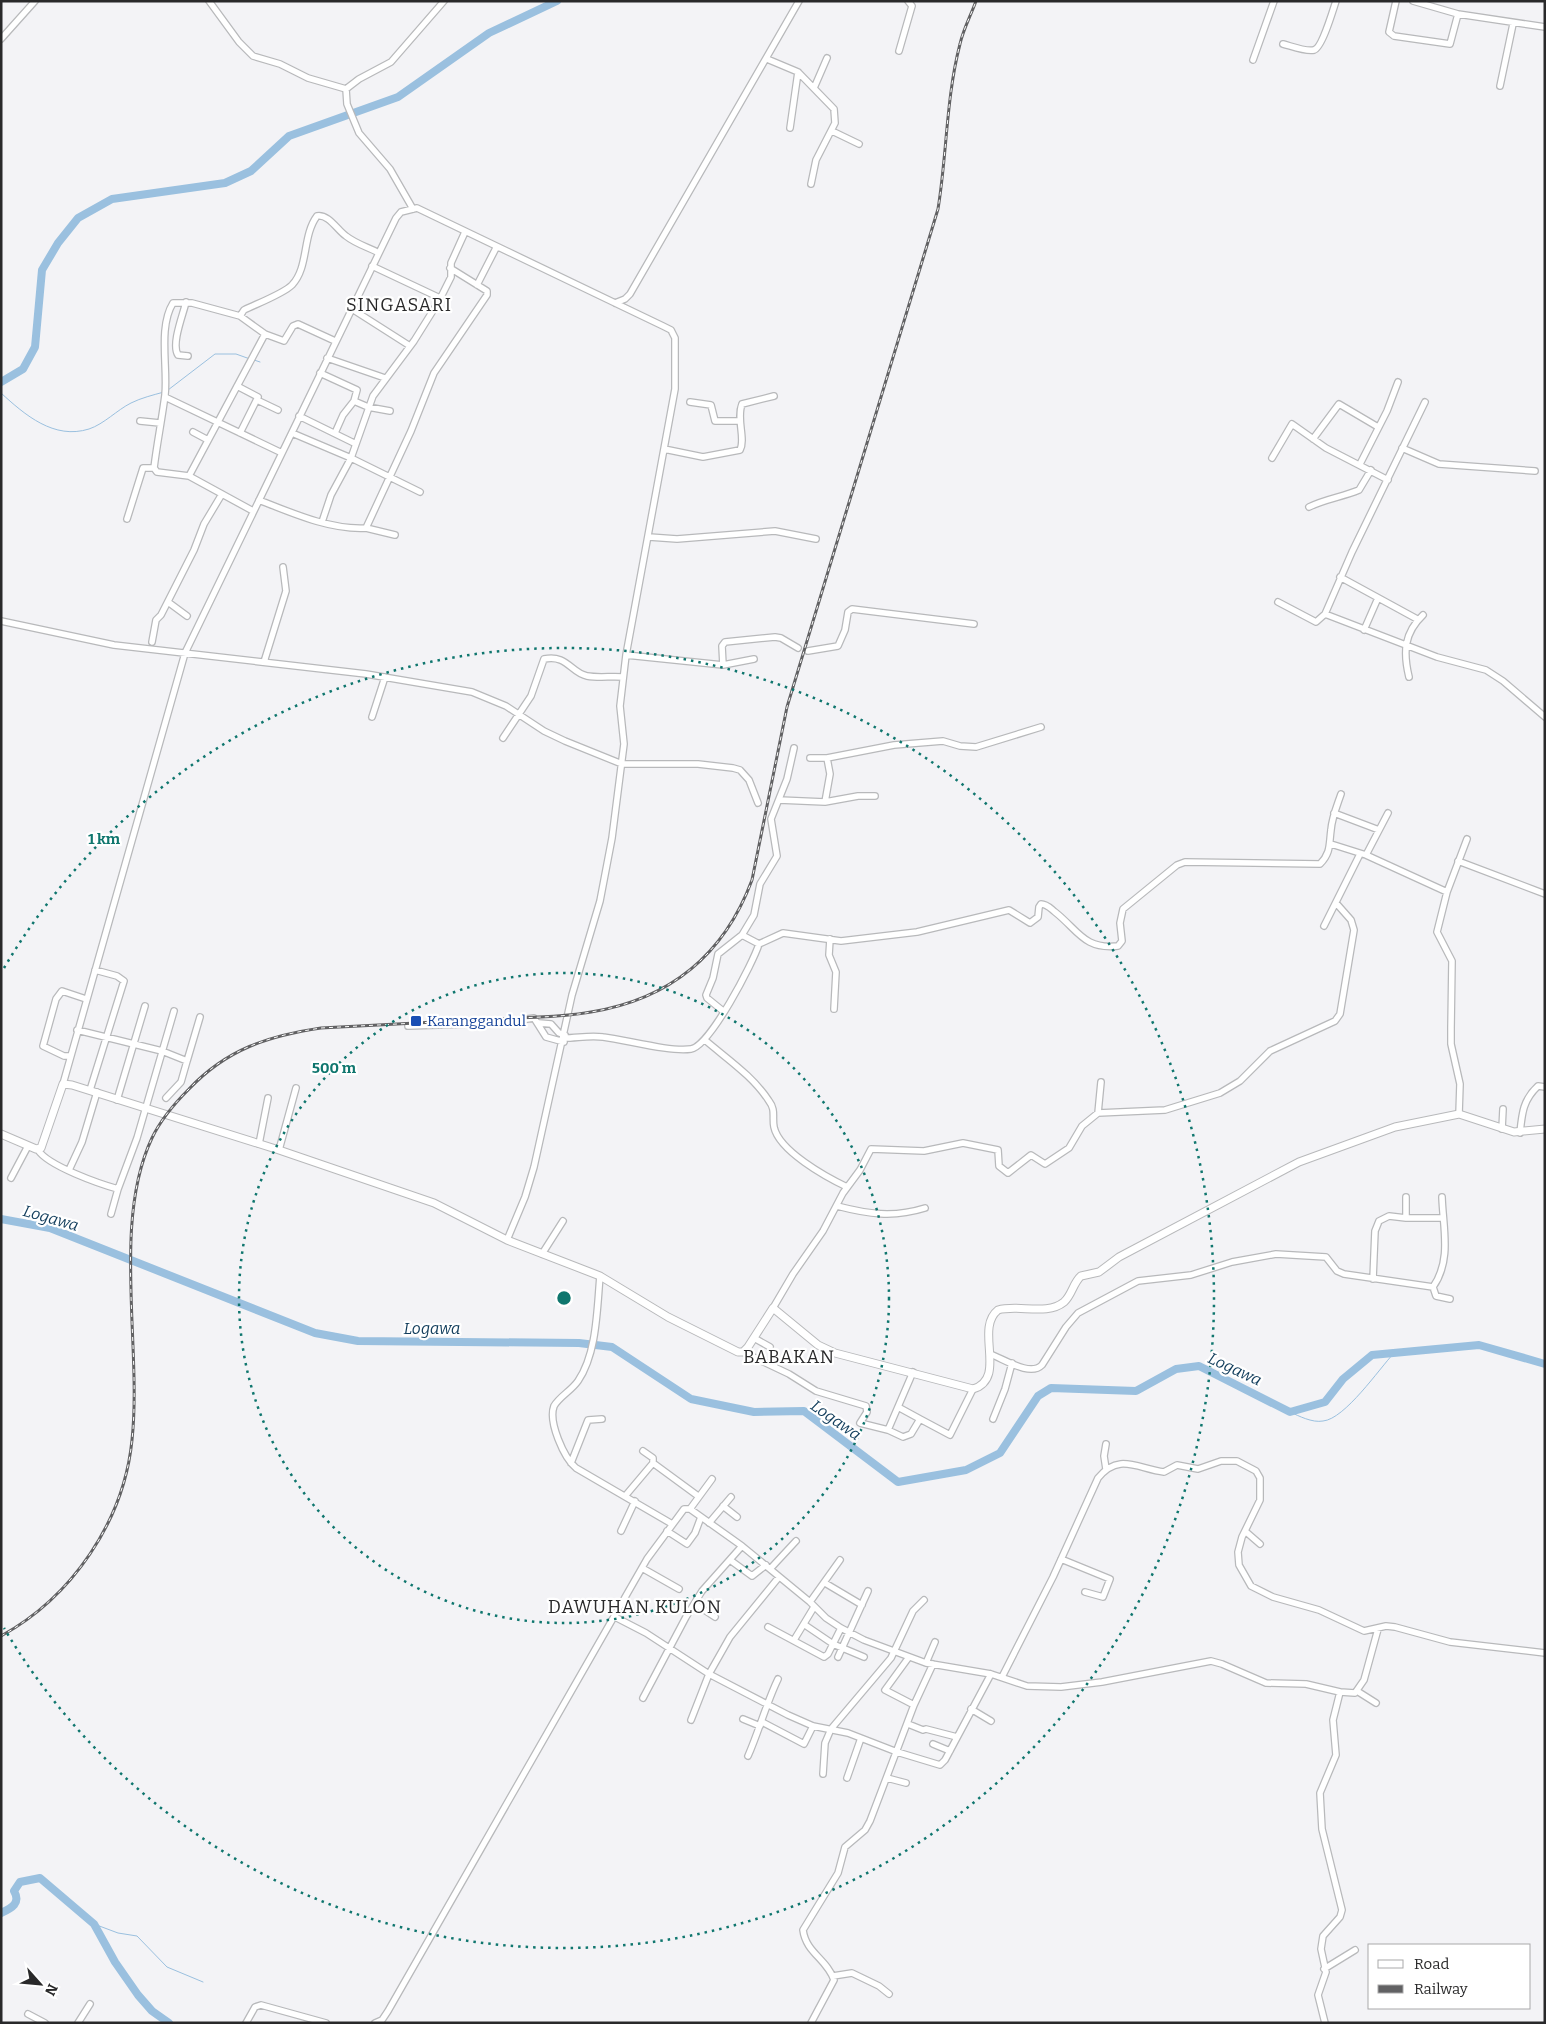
<svg xmlns="http://www.w3.org/2000/svg" width="1546" height="2024" viewBox="0 0 1546 2024" font-family="Bitter,serif">
	<style>
		.lines { fill: none; stroke-linecap: round; stroke-linejoin: round }
		.stream { stroke: #9ac0df; stroke-width: 1 }
		.river { stroke: #9ac0df; stroke-width: 8 }
		.minor-casing { stroke: #b8b9bb; stroke-width: 8 }
		.major-casing { stroke: #b8b9bb; stroke-width: 9 }
		.minor { stroke: #fff; stroke-width: 5.5 }
		.major { stroke: #fff; stroke-width: 7 }
		.rail-casing { stroke: #616163; stroke-width: 3 }
		.rail { stroke: #fff; stroke-width: 1; stroke-dasharray: 4; stroke-linecap: butt }
		.ring { fill: none; stroke: #0f766e; stroke-width: 2.5; stroke-dasharray: 2.5 5 }
		.transit-dot { fill: #1a4fb4; stroke: #fff; stroke-width: 2 }
		.labels { text-anchor: middle; dominant-baseline: central; stroke-width: 4.5; stroke-linejoin: round; paint-order: stroke }
		.transit-label { font-size: 15px; fill: #164399; stroke: #fff; text-anchor: start }
		.water-label { font-size: 16px; font-style: italic; fill: #103c5b; stroke: #fff }
		.quarter-label { font-size: 18px; letter-spacing: 1px; fill: #29292a; stroke: #fff }
		.centre { fill: #0f766e; stroke: #fff; stroke-width: 2.5 }
		.ring-label { font-size: 15px; text-anchor: middle; font-weight: bold; fill: #0f766e; stroke: #fff; stroke-width: 4.5; stroke-linejoin: round; paint-order: stroke }
	</style>
	<rect width="100%" height="100%" fill="#f3f3f6"/>
	<g class="lines">
		<path class="stream" d="M254,360l6,2
			M168,390l47,-36h21l14,5
			M1,393c24,22 53,47 88,36 15,-5 28,-19 42,-26 10,-5 22,-8 33,-11
			M1290,1412c9,4 22,11 33,9 22,-2 56,-52 71,-68
			M94,1924l24,9 19,3 30,31 36,15"/>
		<path class="river" d="M1,382l22,-13 12,-22 7,-77 16,-27 20,-25 34,-19 113,-16 26,-12 38,-35 109,-39 91,-64 68,-32
			M1,1219l49,9 265,105 43,8 221,2 33,4 79,52 63,13 50,-1 94,71 68,-12 34,-17 38,-57 13,-8 85,3 40,-22 23,-3 91,46 35,-10 18,-23 29,-24 107,-10 66,19
			M1,1913c11,-5 20,-10 13,-22l6,-9 20,-4 54,46 21,38 23,33 14,16 17,12"/>
		<defs>
			<path id="minor" d="M209,1l30,41 14,14 27,8 28,14 38,11
				M1396,1l-7,31 5,4 56,8 8,-30
				M1413,1l45,13 87,13
				M1,39l34,-38
				M1283,44c8,2 23,8 31,6 8,-2 19,-40 22,-49
				M899,51l13,-45 -4,-5
				M767,59l31,13 36,37 1,14 -19,37 -5,24
				M1253,60l21,-59
				M1500,86l13,-62
				M814,88l13,-30
				M790,128l8,-56
				M832,131l27,13
				M413,209l-23,-40 -31,-36 -12,-29 -1,-15 13,-10 32,-17 53,-61
				M372,266l68,32
				M477,285l19,-37
				M186,302c-3,13 -15,42 -8,53l10,1
				M615,303l10,-4 5,-5 169,-293
				M352,309l58,37
				M240,316l4,-6c12,-6 39,-16 48,-25 17,-18 10,-49 25,-69 12,-2 20,14 29,20 10,8 22,11 33,17
				M327,358l58,20
				M320,373l37,17 -3,11
				M237,386l21,11 -18,36
				M165,397l117,56
				M257,400l21,10
				M690,402l21,3 4,16h24
				M1425,402l-73,150 -27,62 112,43 49,13 17,11 42,36
				M299,416l57,28
				M140,421l20,2
				M193,432l15,8
				M292,433l59,25 69,34
				M335,433l8,-18 11,-14 14,6 22,4
				M1313,439l26,-35 39,23
				M1402,448l37,16 96,7
				M664,449l39,8 37,-7c6,-11 -4,-31 2,-46l32,-8
				M1272,458l20,-34 34,24 62,32
				M1360,464l27,-53 11,-29
				M189,476l76,-142 19,7 9,-15 5,-2 37,17
				M259,500c33,13 71,30 107,28l45,-97 23,-58 53,-78v-4l-37,-23
				M1309,507c16,-8 33,-10 50,-17l12,-20
				M253,511l-64,-35 -32,-4 -3,-4c3,-25 8,-49 11,-73 3,-27 -7,-68 8,-92h19l48,13 25,18
				M127,519l16,-51h11
				M322,522l9,-27 20,-37 22,-62 41,-55 25,-40 12,-24v-14l14,-31
				M366,528l29,7
				M649,537l28,2 98,-8 41,8
				M1340,577l77,42
				M168,602l19,14
				M1278,602l38,20 9,-8
				M1,621l113,24 252,29 106,18 34,14 38,25 21,10 57,23h76l35,4 7,2 9,10 9,23
				M1364,630l14,-32
				M152,642l4,-22 5,-5 33,-65 10,-26 18,-30
				M808,651l30,-5 7,-16 3,-18 4,-3 122,15
				M626,655l97,10 31,-6
				M264,662l22,-71 -3,-24
				M723,665l-1,-19 3,-4 50,-5 6,1 17,10
				M1409,677c-6,-25 -5,-44 14,-62
				M372,717l13,-40
				M503,738l28,-42 13,-37c23,-5 27,14 43,17 11,2 25,0 36,1
				M794,748l-7,31 -16,40 6,37 -17,28 -6,31 -12,20 17,9 24,-11 58,8 76,-9 92,-22 21,13 8,-6 1,-10 2,-3c6,0 9,4 14,8 23,18 29,38 63,34l4,-5 -2,-18 3,-14 54,-44 8,-3 135,2c11,-11 9,-20 11,-34 1,-13 6,-24 10,-36
				M810,758h17
				M779,800l46,2 33,-6h17
				M825,802l5,-28 -3,-16 67,-13 49,-4 17,5 16,1 65,-20
				M1334,813l45,17
				M1331,844l35,11 81,37
				M1366,855l22,-42
				M1458,861l87,33
				M1324,926l36,-72
				M830,939l-1,16 7,17 -2,37
				M723,1011l-16,-13 -1,-3 7,-17 5,-24 24,-19
				M539,1023l12,1 8,9 6,2
				M408,1026l90,-3 36,-5 12,19 18,5
				M77,1030l85,21 25,10 13,-44
				M564,1038c13,0 26,-3 39,-1 24,3 66,15 88,12 19,-3 62,-86 68,-105
				M705,1040c22,19 48,36 64,61 7,9 3,16 5,26 5,24 52,50 73,60
				M70,1056h-6l-21,-10 13,-47 6,-8 24,8
				M63,1084l122,-431 211,-435 5,-6 16,-4 246,118 8,4 4,8v51l-49,266 -6,51 4,38 -12,94 -12,63 -28,94 -38,172 -9,30 -18,43
				M90,1090l34,-109 -7,-5 -22,-6
				M166,1098l15,-16 6,-21
				M117,1100l28,-94
				M1098,1113l3,-31
				M1459,1114l1,-30 -9,-40v-16l1,-67 -15,-29 10,-40 20,-53
				M1502,1129l1,-20
				M1520,1133c2,-20 3,-33 18,-47l7,1
				M259,1144l9,-46
				M38,1150c10,16 62,34 80,39l19,-51 37,-127
				M279,1150l17,-62
				M69,1170l13,-28 15,-50
				M11,1178l17,-32
				M1406,1197v21h37
				M837,1206c31,8 56,12 88,2
				M111,1214l7,-25
				M542,1254l21,-33
				M600,1276c-3,33 -3,77 -22,105 -7,10 -18,15 -24,25 -6,16 10,52 22,62l96,56
				M1373,1279l2,-48 4,-10 10,-5 17,2
				M1433,1287c19,-27 10,-59 9,-90
				M773,1308l20,-34 30,-43 20,-38 17,-23 11,-21 53,2 39,-8 35,7 1,16 9,7 23,-18 14,9 24,-16 13,-22 16,-13 67,-3 55,-17 20,-12 30,-30 65,-30 5,-7 14,-84 -3,-10 -15,-17
				M754,1338l16,9
				M743,1352l46,22 27,17 50,15 1,6 -7,11 28,7 15,7 8,-3 9,-15 30,16 23,-46
				M990,1354c14,5 40,23 52,11l24,-38 12,-14 60,-32 53,-6 41,-13 44,-8 50,3 11,14 7,3 89,13 3,9 14,3
				M898,1407l22,12
				M993,1419l12,-30 7,-26
				M888,1430l25,-58
				M1106,1444l-2,12 2,13
				M643,1451l10,7v5
				M571,1463l17,-43 14,-1
				M626,1495l27,-32 45,33
				M723,1506l14,11
				M690,1509l22,-30
				M709,1523l22,-26
				M621,1531l14,-30
				M667,1531l20,13 8,-11 6,-16
				M1245,1531l15,13
				M1061,1559l49,20 -7,18 -18,-5
				M730,1560l22,16 14,-11
				M642,1568l37,21
				M770,1569l26,-28
				M825,1583l37,22
				M810,1602l30,-42
				M695,1604l20,13
				M615,1617l31,16 63,41 79,41 25,11 35,7 49,19 43,13 5,-5 46,-86
				M805,1625l28,19 31,13
				M768,1627l56,30 4,-3 13,-26
				M794,1640l20,-33
				M838,1657l30,-66
				M909,1657l-24,33 29,15
				M926,1663l9,-21
				M1002,1677l51,-100 45,-99c21,-26 40,-9 66,-6l13,-7 21,4 23,-8h16l19,10 4,7v22l-18,37 -4,15 1,13 12,21 22,11 46,13 45,21 22,-5 9,1 55,15 95,11
				M1357,1691l19,12
				M643,1698l43,-81 16,-26 40,-45
				M971,1709l20,12
				M743,1719l17,7
				M691,1720l18,-46 21,-37 49,-60
				M762,1722l42,22 9,-18
				M908,1724l15,6 3,-1 31,8
				M933,1744l17,7
				M748,1756c11,-25 18,-52 30,-77
				M823,1774l2,-31 6,-14 60,-71 22,-47 11,-11
				M847,1778l14,-40
				M887,1778l19,5
				M1324,1969l31,-19
				M833,1976l19,-3 27,13 10,8
				M28,2014l17,9
				M78,2023l12,-19
				M246,2023l9,-16 6,-2 65,18
				M375,2023l7,-3 6,-9 259,-452 37,-50h6l52,37 68,56 16,16 15,10 23,12 62,23 65,11 36,12 34,1 41,-5 109,-21 11,3 44,19 40,1 34,8 15,1 9,-13 14,-51
				M811,2023l23,-43c-7,-21 -28,-27 -31,-50l35,-57 7,-26 20,-17 5,-9 44,-116 19,-41
				M1325,2023l-7,-28 8,-23 -5,-23 2,-13 17,-19 2,-7 -20,-81 -2,-36 16,-38 -3,-35 7,-28"/>
			<path id="major" d="M1,1134l35,15 5,-1 22,-64 9,1 207,65 155,53 73,37 93,36 68,41 70,35h5l5,-5 25,-39 45,37 17,8 138,36c35,-11 1,-60 25,-79 20,-6 49,6 66,-8 8,-7 9,-19 17,-26l18,-4 20,-15 180,-95 96,-35 64,-13 55,18 31,-3"/>
		</defs>
		<use href="#minor" class="minor-casing"/>
		<use href="#major" class="major-casing"/>
		<use href="#minor" class="minor"/>
		<use href="#major" class="major"/>
		<defs>
			<path id="rail" d="M1,1636c71,-39 123,-115 131,-196 10,-92 -20,-218 20,-302 9,-19 23,-35 37,-49 38,-40 79,-53 132,-61 57,-3 114,-6 171,-9 32,-2 67,-1 99,-7 79,-13 133,-57 161,-132l35,-173 151,-498c9,-55 8,-111 22,-165 3,-14 11,-29 16,-43"/>
		</defs>
		<use href="#rail" class="rail-casing"/>
		<use href="#rail" class="rail"/>
	</g>
	<g class="ring">
		<circle cx="564" cy="1298" r="325"/>
		<path d="M4 968A650 650 0 1 1 4 1628"/>
	</g>
	<rect class="transit-dot" x="410" y="1015" width="12" height="12" rx="2.5"/>
	<g class="labels">
		<g class="transit-label">
			<text x="427" y="1021">Karanggandul</text>
		</g>
		<g class="water-label">
			<text transform="translate(51 1218) rotate(16)">Logawa</text>
			<text x="432" y="1328">Logawa</text>
			<text transform="translate(1235 1369) rotate(25)">Logawa</text>
			<text transform="translate(836 1420) rotate(35)">Logawa</text>
		</g>
		<g class="quarter-label">
			<text x="399" y="305">SINGASARI</text>
			<text x="789" y="1357">BABAKAN</text>
			<text x="635" y="1607">DAWUHAN KULON</text>
		</g>
	</g>
	<circle cx="564" cy="1298" r="8" class="centre"/>
	<g class="ring-label">
		<text x="104" y="844">1 km</text>
		<text x="334" y="1073">500 m</text>
	</g>
	<rect width="1546" height="2024" fill="none" stroke="#29292a" stroke-width="5"/>
	<rect x="1368" y="1944" width="162" height="65" fill="#ffffff" stroke="#a9a9aa"/>
	<rect x="1378" y="1960" width="25" height="8" fill="#ffffff" stroke="#a9a9aa"/>
	<text x="1414" y="1969" font-size="15" fill="#29292a">Road</text>
	<rect x="1378" y="1985" width="25" height="8" fill="#616163" stroke="#a9a9aa"/>
	<text x="1414" y="1994" font-size="15" fill="#29292a">Railway</text>
	<g transform="translate(40 1984) rotate(117)" stroke="#ffffff" stroke-width="4" paint-order="stroke">
	<path d="M0-4L9 19L0 12L-9 19Z" fill="#29292a"/>
	<text y="-8" font-size="14" font-weight="bold" text-anchor="middle" fill="#29292a">N</text>
	</g>
</svg>
